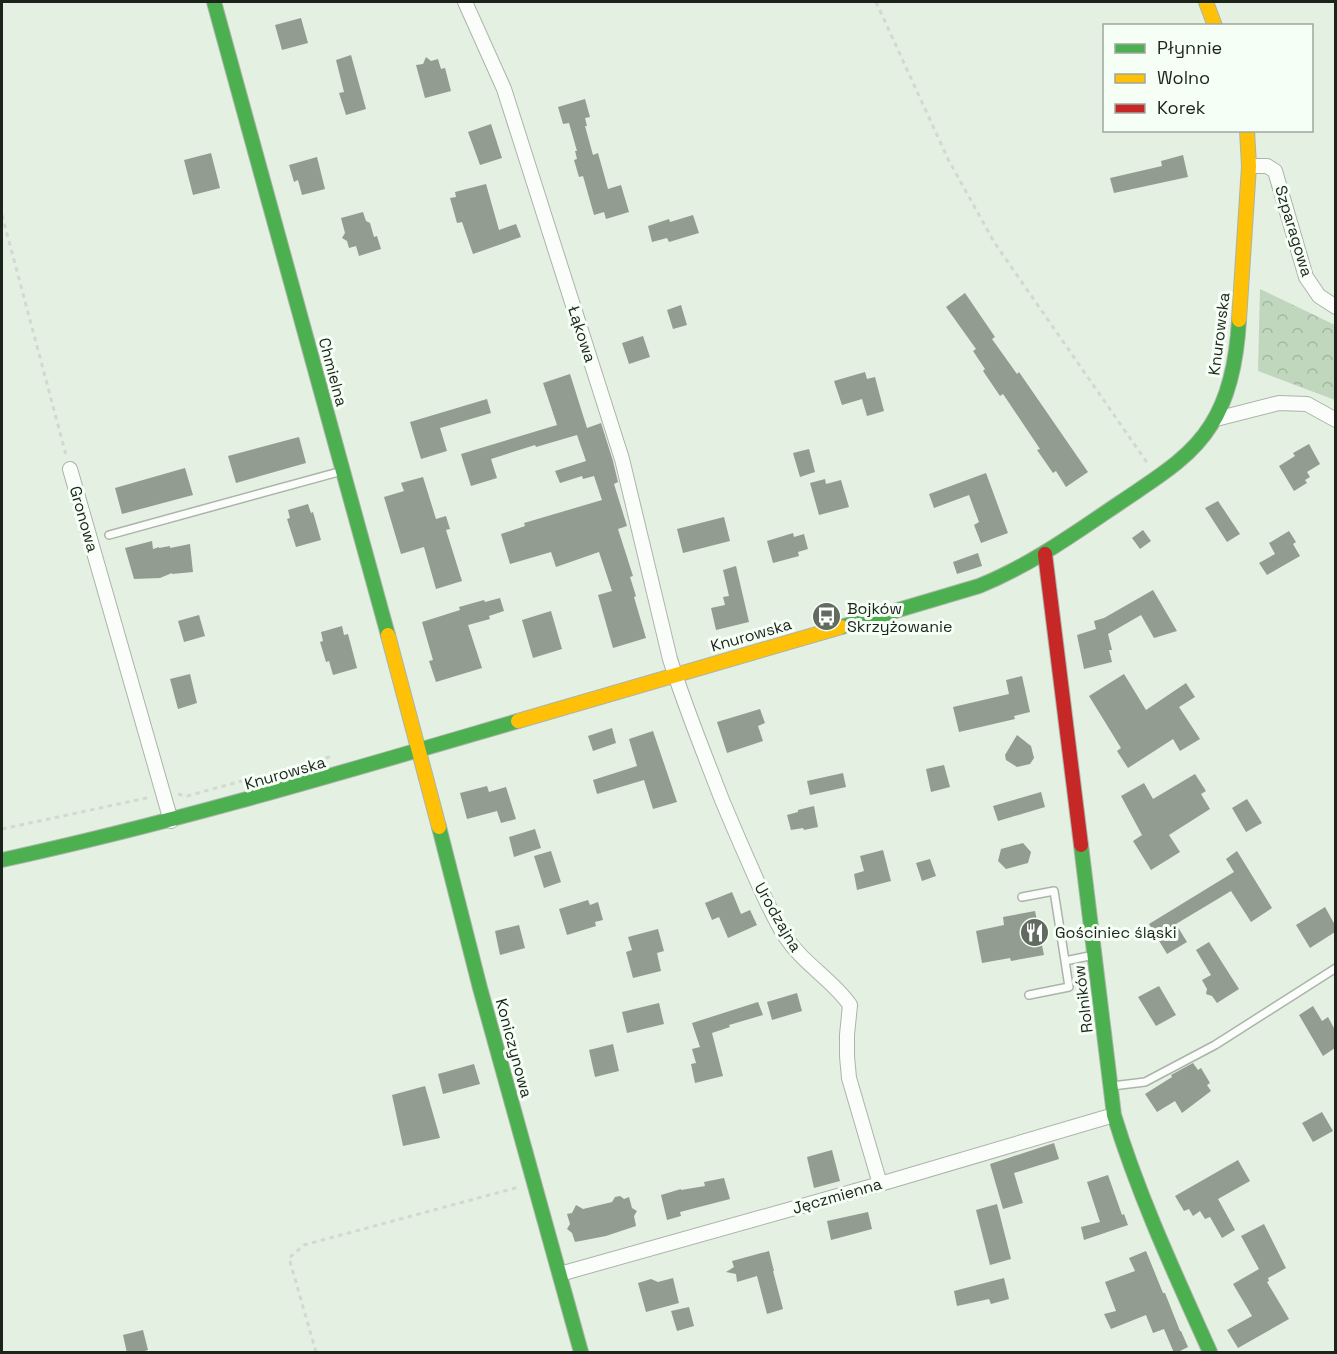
<svg xmlns="http://www.w3.org/2000/svg" width="1337" height="1354" viewBox="0 0 1337 1354" font-family="'Space Grotesk',sans-serif">
	<style>
		.forest { fill: url(#forest-crowns) }
		.building { fill: #929c91 }
		.lines { fill: none; stroke-linecap: round; stroke-linejoin: round }
		.lane-casing { stroke: #abb4a9; stroke-width: 10 }
		.street-casing { stroke: #abb4a9; stroke-width: 16 }
		.fast-casing { stroke: #abb4a9; stroke-width: 16 }
		.slow-casing { stroke: #abb4a9; stroke-width: 16 }
		.jam-casing { stroke: #abb4a9; stroke-width: 16 }
		.path { stroke: #d4d8d4; stroke-width: 3; stroke-dasharray: 4.5 4.5; stroke-linecap: butt }
		.lane { stroke: #fbfdfb; stroke-width: 7 }
		.street { stroke: #fbfdfb; stroke-width: 14 }
		.fast { stroke: #4caf50; stroke-width: 14 }
		.slow { stroke: #ffc107; stroke-width: 14 }
		.jam { stroke: #c62828; stroke-width: 14 }
		.labels { text-anchor: middle; dominant-baseline: central; stroke-width: 6; stroke-linejoin: round; paint-order: stroke }
		.street-label { font-size: 16px; fill: #1b231a; stroke: #f6fff5 }
		.poi-label { font-size: 16px; fill: #1b231a; stroke: #f6fff5; text-anchor: start }
	</style>
	<defs>
		<pattern id="forest-crowns" width="20" height="18" patternUnits="userSpaceOnUse" patternTransform="scale(1.5)"><rect width="20" height="18" fill="#c0d6bd"/><path d="M2 6a3 3 0 1 1 6 0M12 15a3 3 0 1 1 6 0" fill="none" stroke="#a4b7a2"/></pattern>
	</defs>
	<rect width="100%" height="100%" fill="#e4f0e2"/>
	<path class="forest" d="M1260,289l75,36v75l-77,-29z"/>
	<path class="building" d="M301,18l7,25 -26,7 -7,-25z
		M351,55l15,54 -20,6 -7,-22 5,-1 -8,-32z
		M426,57l5,4 7,-2 3,10 4,-1 6,23 -26,7 -9,-33 7,-1z
		M585,99l5,18 -5,1 2,8h-2l8,29 5,-2 10,36 13,-4 8,27 -23,7 -2,-7 -10,3 -11,-39 -4,1 -5,-17 3,-1 -2,-8h2l-8,-28 -6,1 -5,-17z
		M491,124l11,34 -22,7 -12,-33z
		M211,153l9,35 -27,7 -9,-35z
		M1183,155l5,22 -74,16 -4,-15 52,-12 -1,-5z
		M317,157l8,32 -23,6 -4,-15 -4,2 -5,-17z
		M486,184l13,46 17,-6 5,13 -48,17 -11,-32 -5,1 -7,-25 6,-1 -1,-5z
		M363,212l3,9 4,2 4,14 3,-1 4,13 -22,7 -3,-10 -7,2 -2,-7 -5,-3 3,-5 -4,-15z
		M693,215l6,18 -30,9 -2,-4 -15,4 -4,-16 21,-7 1,3z
		M965,293l30,44 -3,2 25,35 2,-2 69,100 -22,15 -10,-16 -3,2 -16,-23 3,-1 -37,-55 -3,2 -17,-25 2,-2 -12,-18 3,-2 -30,-42z
		M681,305l6,20 -14,4 -6,-19z
		M643,336l7,21 -21,7 -7,-21z
		M865,372l2,7 8,-2 9,34 -17,5 -5,-17 -20,6 -8,-24z
		M570,374l17,54 14,-5 12,38 5,21 -4,2 13,42 -9,3 15,47 -3,1 6,19 -2,1 12,41 -33,10 -15,-53 14,-4 -13,-39 -43,15 -5,-15 -41,12 -9,-30 24,-8 -1,-3 78,-23 -8,-24 -11,3 -1,-3 -22,7 -5,-12 31,-10 -9,-26 -41,12 -1,-2 -44,14 6,19 -26,8 -10,-32 96,-29 -14,-42z
		M487,399l4,14 -51,15 7,23 -26,8 -11,-37z
		M299,437l7,26 -70,20 -8,-27z
		M1309,444l11,20 -13,8 3,5 -5,3 2,3 -13,8 -15,-25 16,-10 -2,-3z
		M809,449l6,23 -15,5 -7,-24z
		M185,468l8,27 -71,19 -7,-26z
		M986,473l22,60 -27,10 -7,-18 5,-3 -10,-27 -35,13 -5,-14z
		M423,477l13,42 10,-3 4,13 -4,1 16,51 -26,8 -12,-42 -23,7 -17,-57 20,-6 -3,-8z
		M825,479l1,5 15,-4 8,27 -30,8 -9,-32z
		M1218,501l22,33 -13,8 -22,-34z
		M308,504l3,9 2,-1 8,28 -25,7 -9,-28 3,-1 -2,-8z
		M724,517l6,24 -47,12 -6,-24z
		M1143,530l8,11 -11,8 -8,-11z
		M1289,531l7,11 -3,2 7,12 -33,19 -8,-12 16,-9 -6,-11z
		M793,533l1,4 10,-3 4,15 -10,3 1,4 -26,7 -6,-22z
		M152,541l1,8 6,-2v1l11,-2v2l20,-4 3,28 -21,2v-1l-12,5 -26,1 -9,-31z
		M978,553l4,13 -25,8 -4,-12z
		M736,566l13,56 -33,8 -5,-22 14,-3 -2,-8 6,-1 -6,-26z
		M1153,590l24,41 -23,7 -13,-23 -33,19 4,16h-3l3,12 -28,7 -7,-34 19,-6 -2,-8 10,-3z
		M500,598l4,13 -15,5 1,3 -22,6 14,43 -46,14 -7,-21 4,-1 -11,-38 38,-12 -1,-3 25,-7 1,2z
		M551,611l11,38 -29,9 -11,-38z
		M199,615l6,21 -21,6 -6,-21z
		M342,626l2,9 4,-1 9,34 -24,7 -4,-14 -3,1 -6,-20 3,-1 -2,-9z
		M190,674l7,29 -19,6 -8,-30z
		M1124,674l22,36 40,-27 9,14 -16,10 21,32 -20,12 -7,-12 -45,29 -11,-17 4,-3 -32,-52z
		M1022,676l8,36 -16,4 1,3 -56,13 -6,-25 56,-13 -3,-14z
		M760,709l5,14 -7,3 5,15 -36,12 -10,-31z
		M612,728l4,15 -23,8 -5,-15z
		M653,731l24,71 -24,7 -9,-29 -47,14 -4,-14 44,-14 -8,-27z
		M1017,735l14,11 3,12 -4,6 -13,3 -11,-7 -1,-5z
		M944,765l6,22 -19,5 -5,-23z
		M843,773l3,14 -36,8 -3,-14z
		M1195,774l11,17 -5,3 9,15 -41,26 11,17 -29,18 -18,-29 9,-6 -21,-39 23,-13 9,16z
		M487,786l2,6 17,-5 10,32 -15,4 -4,-12 -30,8 -7,-26z
		M1041,792l4,15 -47,14 -5,-15z
		M1247,799l15,24 -16,9 -14,-24z
		M814,806l4,21 -14,3 -1,-2 -12,2 -4,-15 11,-3v-2z
		M535,829l6,19 -27,9 -5,-20z
		M1023,843l8,9 -3,11 -22,6 -8,-8 3,-12z
		M883,850l8,31 -34,9 -3,-16 10,-3 -4,-15z
		M551,851l10,31 -17,6 -10,-32z
		M1237,851l35,57 -21,14 -20,-31 -55,33 11,18 -20,12 -18,-30 85,-52 -8,-13z
		M930,859l6,17 -14,5 -6,-18z
		M732,892l9,22 9,-4 7,15 -29,13 -9,-21 -7,3 -7,-17z
		M588,900l2,5 8,-3 5,18 -8,2 1,4 -29,9 -8,-26z
		M1325,907l10,18v7l-25,16 -14,-23z
		M1035,911l9,44 -33,6 -1,-3 -28,5 -6,-32 28,-6 -1,-8z
		M519,925l6,23 -25,7 -5,-24z
		M658,929l6,22 -7,2 4,18 -28,7 -7,-26 6,-2 -4,-13z
		M1209,942l30,47 -22,14 -5,-7 -6,-2 1,-5 -5,-9 9,-5 -15,-25z
		M1159,986l17,29 -20,11 -18,-29z
		M797,993l5,18 -30,9 -5,-18z
		M758,1002l5,13 -34,10 1,2 -18,6 11,43 -28,7 -4,-19 5,-1 -4,-14 8,-2 -8,-24z
		M659,1003l5,21 -37,9 -5,-21z
		M1313,1006l9,15 6,-4 7,13v18l-12,8 -24,-41z
		M613,1044l6,27 -24,6 -6,-27z
		M1193,1063l5,7 3,-2 9,15 -3,2 4,6 -29,22 -7,-12 -18,11 -12,-18 27,-17 -1,-2z
		M474,1064l6,20 -37,10 -5,-20z
		M425,1086l15,52 -37,8 -11,-51z
		M1322,1112l11,19 -20,11 -11,-19z
		M1054,1143l5,16 -45,14 9,30 -20,6 -13,-45z
		M832,1150l8,31 -26,7 -7,-31z
		M1238,1160l12,21 -32,18 17,31 -13,8 -12,-21 -5,2 -5,-8 -7,5 -4,-7 -5,2 -9,-15z
		M1108,1175l14,40 2,-1 4,11 -44,15 -3,-13 19,-5 -13,-40z
		M724,1178l6,21 -50,13 1,4 -14,4 -6,-25 20,-6v1l24,-4 -1,-4z
		M620,1196l4,3 5,-2 3,11 5,3 -3,5 2,10 -30,10 -31,6 -3,-9 -5,-4 3,-5 -3,-10 5,-1 4,-8 7,4 25,-6 4,-1 3,-5z
		M997,1204l14,55 -21,6 -14,-55z
		M868,1212l4,17 -41,11 -4,-19z
		M1264,1224l22,44 -18,10 1,3 -2,1 22,37 -51,29 -11,-18 25,-14 -19,-32 26,-15 -18,-33z
		M769,1251l5,20h-1l10,38 -16,5 -10,-38 -20,6 -1,-8 -10,-2 8,-5 -2,-6z
		M1146,1251l17,42h2l15,38h1l7,16 -12,6h-2l-10,-24 -11,4 -7,-18 -35,14 -7,-15 12,-3 -11,-29 30,-11 -6,-13z
		M673,1278l6,25 -33,9 -8,-29 13,-4 7,3z
		M1004,1278l5,21 -18,5 -2,-5 -32,7 -3,-15z
		M689,1307l5,19 -17,5 -6,-20z
		M143,1330l5,20 -9,3h-12l-4,-18z"/>
	<g class="lines">
		<defs>
			<path id="lane" d="M109,535l233,-64
				M1022,897l32,-6 11,70 29,-6
				M1029,995l40,-8 -4,-26
				M1112,1086l33,-4 70,-37 121,-77"/>
			<path id="street" d="M465,2l39,87 118,370 48,200c15,48 34,94 52,141 13,31 26,61 40,92 7,15 14,30 23,44 18,28 47,43 65,69l-3,30v21l2,22 31,106
				M1249,166h18l8,5 31,106 13,19 17,11
				M1216,419l63,-16 28,1 29,16
				M70,469l101,352
				M560,1274l320,-90 234,-69"/>
			<path id="fast" d="M214,2l174,633
				M841,627l138,-41c52,-21 96,-53 142,-84 32,-22 69,-43 90,-77 20,-31 26,-69 28,-105
				M439,827l41,161 101,364
				M1081,845l33,270c25,82 61,159 96,237
				M2,860c175,-38 345,-89 516,-139"/>
			<path id="slow" d="M1206,2l9,24
				M1239,320l10,-154 -2,-36
				M388,635l51,192
				M518,721l323,-94"/>
			<path id="jam" d="M1045,554l36,291"/>
		</defs>
		<use href="#lane" class="lane-casing"/>
		<use href="#street" class="street-casing"/>
		<use href="#fast" class="fast-casing"/>
		<use href="#slow" class="slow-casing"/>
		<use href="#jam" class="jam-casing"/>
		<path class="path" d="M876,2l72,157 46,83 154,222
			M2,215l64,240
			M178,794l9,2 146,-40
			M2,829l149,-32
			M316,1352l-27,-94 15,-13 215,-58"/>
		<use href="#lane" class="lane"/>
		<use href="#street" class="street"/>
		<use href="#fast" class="fast"/>
		<use href="#slow" class="slow"/>
		<use href="#jam" class="jam"/>
	</g>
	<defs>
		<symbol id="bus-disc" viewBox="-11 -11 22 22"><circle r="9.5" fill="#616b60" stroke="#f6fff5"/><path d="M-5-6H5V4H4V6H2V4H-2V6H-4V4H-5ZM-3.5-4V0h7V-4ZM-3.5 1.2v1.5H-2V1.2ZM2 1.2v1.5H3.5V1.2Z" fill="#fff"/></symbol>
		<symbol id="restaurant-disc" viewBox="-11 -11 22 22"><circle r="9.5" fill="#616b60" stroke="#f6fff5"/><path d="M-5-6h1v4h1v-4h1v4h1v-4h1v5L-1.5 .5V6h-2V.5L-5-1ZM5-6V6H3V1.5H1.5Q1.5-4 5-6Z" fill="#fff"/></symbol>
	</defs>
	<g fill-rule="evenodd">
		<use href="#bus-disc" x="810" y="600" width="33" height="33"/>
		<use href="#restaurant-disc" x="1018" y="916" width="33" height="33"/>
	</g>
	<g class="labels">
		<g class="street-label">
			<text transform="translate(1294 231) rotate(73)">Szparagowa</text>
			<text transform="translate(582 334) rotate(72)">Łąkowa</text>
			<text transform="translate(1219 334) rotate(-83)">Knurowska</text>
			<text transform="translate(333 372) rotate(75)">Chmielna</text>
			<text transform="translate(84 519) rotate(74)">Gronowa</text>
			<text transform="translate(751 635) rotate(-16)">Knurowska</text>
			<text transform="translate(285 773) rotate(-16)">Knurowska</text>
			<text transform="translate(778 917) rotate(60)">Urodzajna</text>
			<text transform="translate(1083 999) rotate(-97)">Rolników</text>
			<text transform="translate(514 1048) rotate(75)">Koniczynowa</text>
			<text transform="translate(837 1196) rotate(-16)">Jęczmienna</text>
		</g>
		<g class="poi-label">
			<text x="847" y="608">Bojków<tspan x="847" dy="18">Skrzyżowanie</tspan></text>
			<text x="1055" y="932">Gościniec śląski</text>
		</g>
	</g>
	<rect width="1337" height="1354" fill="none" stroke="#1b231a" stroke-width="6"/>
	<rect x="1103" y="24" width="210" height="108" fill="#f6fff5" stroke="#9ea79d" stroke-width="1.5"/>
	<rect x="1115" y="44" width="30" height="9" fill="#4caf50" stroke="#9ea79d" stroke-width="1.5"/>
	<text x="1157" y="54" font-size="18" fill="#1b231a">Płynnie</text>
	<rect x="1115" y="74" width="30" height="9" fill="#ffc107" stroke="#9ea79d" stroke-width="1.5"/>
	<text x="1157" y="84" font-size="18" fill="#1b231a">Wolno</text>
	<rect x="1115" y="104" width="30" height="9" fill="#c62828" stroke="#9ea79d" stroke-width="1.5"/>
	<text x="1157" y="114" font-size="18" fill="#1b231a">Korek</text>
</svg>
